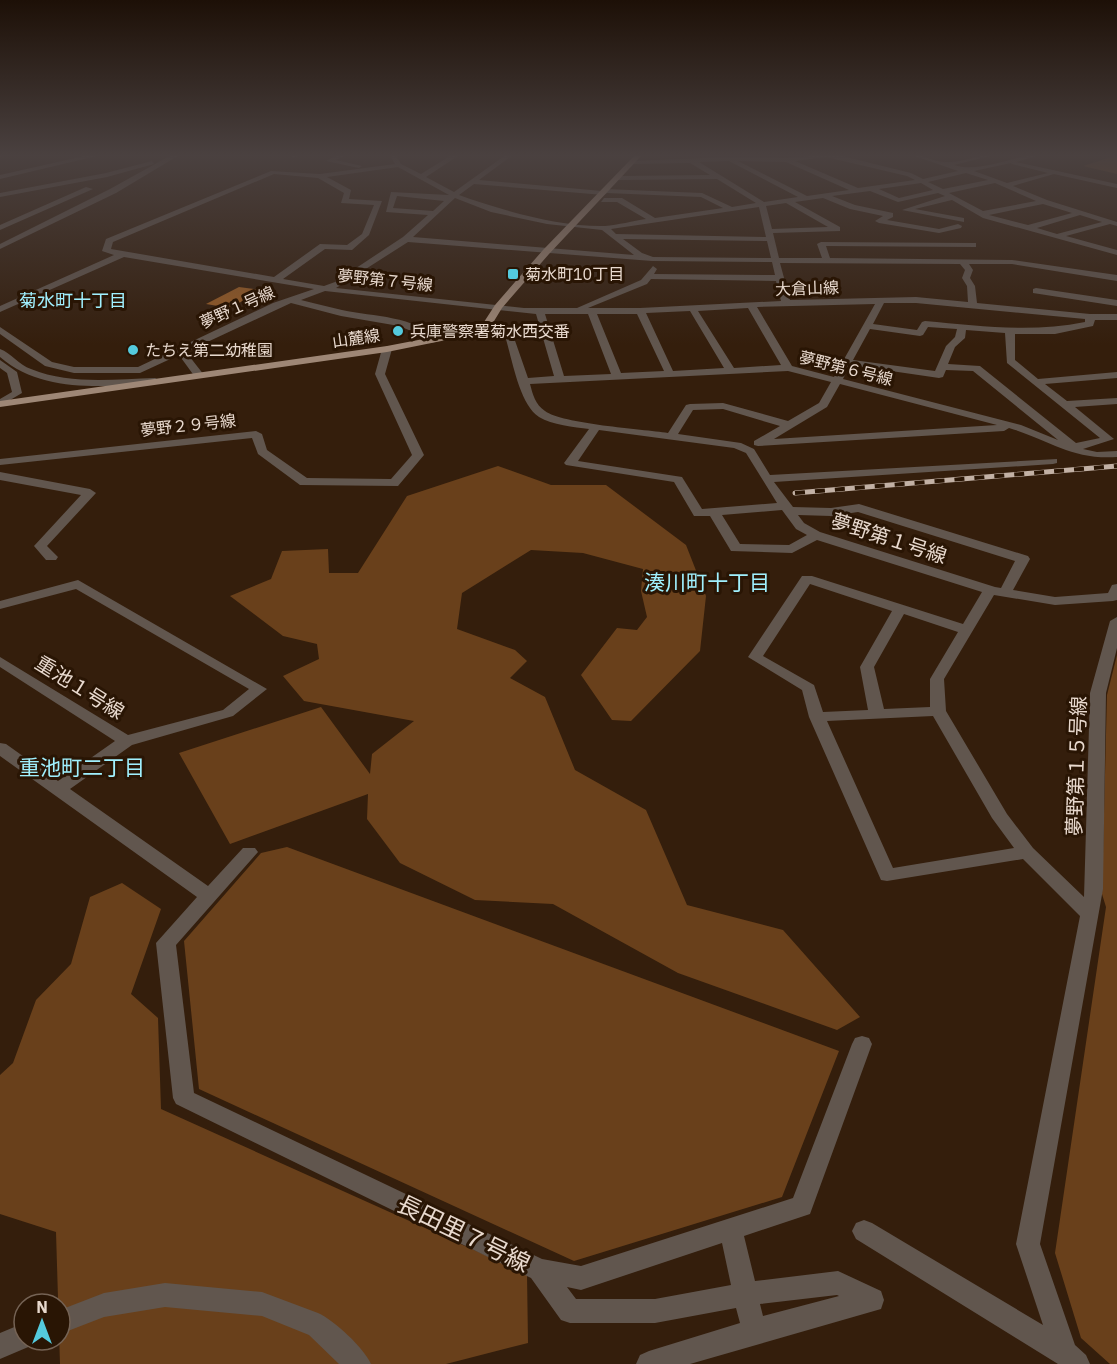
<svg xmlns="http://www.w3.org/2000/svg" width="1117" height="1364" viewBox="0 0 1117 1364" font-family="'IBM Plex Sans','Noto Sans JP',sans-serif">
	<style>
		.green { fill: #69401b }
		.water { fill: #975b24 }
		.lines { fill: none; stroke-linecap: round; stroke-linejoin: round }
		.minor { fill: #61564e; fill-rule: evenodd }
		.major { fill: #9e8776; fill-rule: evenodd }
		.rail-casing { stroke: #c2b1a5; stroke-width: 5 }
		.rail { stroke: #291504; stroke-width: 4; stroke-dasharray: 10; stroke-linecap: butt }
		.poi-dot { fill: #54cadd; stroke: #291504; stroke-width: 2 }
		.labels { text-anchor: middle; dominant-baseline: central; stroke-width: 6; stroke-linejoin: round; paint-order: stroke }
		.far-poi-label { font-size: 16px; fill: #e8d9ce; stroke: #291504; text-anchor: start }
		.far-street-label { font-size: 16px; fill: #e8d9ce; stroke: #291504 }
		.far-neighbourhood-label { font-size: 18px; fill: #a0f0fe; stroke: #291504 }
		.street-label { font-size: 20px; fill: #e8d9ce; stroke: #291504 }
		.neighbourhood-label { font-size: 21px; fill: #a0f0fe; stroke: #291504 }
		.near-street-label { font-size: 24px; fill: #e8d9ce; stroke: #291504 }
	</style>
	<rect width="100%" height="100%" fill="#341e0c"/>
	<path class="green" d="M1117,155v19l-34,-8z
		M498,466l53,19h55l80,60 20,51 -6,55 -69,70 -19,-1 -31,-45 36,-47 20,2 10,-13 -6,-26 2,-22 -60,-16 -52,-3 -69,43 -5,36 58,21 12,11 -17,17 35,19 30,73 71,40 41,95 96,25 77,87 -23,13 -159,-57 -125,-69 -78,-4 -75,-37 -33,-44 1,-25 -138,50 -51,-91 142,-46 49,67 2,-20 42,-33 -110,-20 -21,-25 36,-17 -2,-15 -34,-8 -53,-40 41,-17 11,-28 46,-2 1,24h29l49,-77z
		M1117,655v709h-7l-29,-26 -26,-85 51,-346 -4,-13 5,-199z
		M287,847l552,204 -57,146 -208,64 -375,-172 -15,-148 77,-88z
		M122,883l39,26 -30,85 27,24 3,91 366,165 1,69 -82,21h-386l-4,-132 -56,-18v-139l13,-12 23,-63 35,-36 19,-67z"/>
	<path class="water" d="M239,287l23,3 -32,18 -24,-4z"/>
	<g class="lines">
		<path class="minor" d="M0,154h5l-5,3z
			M93,154h12l-105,25v-4z
			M173,154h8l-65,39 -116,56v-5l110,-55z
			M296,154h9l-13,4v-2z
			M339,154h9l-12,6 26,6 -3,2 -33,-7z
			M389,154h6l6,10 20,10 32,-20h8l-35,23 28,15 53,-38h7l-35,26 123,11 3,-2 97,4 30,14 24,-4 -39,-24 -99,1 -3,-2 3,-2 92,-1 -20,-12 -61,1 2,-3 98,-4 58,1 47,-4 77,19 12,6 35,-8 -49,-17c13,0 24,8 37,8 16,1 35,-8 52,-8l-44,11c28,9 61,-11 90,-11l-28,8 101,22v4l-63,-14 -41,12 34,14 70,22v4l-7,-2 -44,12 51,14v5l-134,-37 -31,-18 -37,9 49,9v4l-62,-12 43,-14 -7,-3 -40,9 -28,-11 -38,5 23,9 38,8v4l-6,3 52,9 19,-5 4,2 -1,2 -22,5 -60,-10 -4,-2 8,-5 -33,-7 -27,-11 -28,4 45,25v4l-67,2 6,25h43l-5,-14 4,-2 152,1h3v4l-150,-1 4,12 182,2 105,15v6l-105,-17h-43l4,6 -3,8 5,8 2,17 113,11h27v6h-22l-2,6 -38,8h-40v26l23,19 79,-7v6l-72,6 22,17 50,-3v6l-42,3 39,32 -31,10 14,3 20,-1v6c-46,3 -67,-17 -108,-29l-5,3 -246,15 -4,-1v-4l26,-15 -57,-17 -30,1 -15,24 63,9 13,6 16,26 287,-16v4l-4,1 -279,18 19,25 38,1 28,-4 169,52 2,3 -17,31 42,7 53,-4 4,-8 5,-1v16l-4,1 -58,4 -61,-10 -50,84 2,32 61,103 26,34 51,49 6,-204 20,-72 7,-4v31l-11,45 -3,196 -63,355 35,101 11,10 4,9h-32l-202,-125 -4,-8 4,-8 8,-3 8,3 171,102 -27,-81 64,-328 -57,-57 -136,22 -6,-1 -72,-163 -7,-27 -54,-33 54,-81h10l151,48 19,-32 -165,-52 -25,13 -61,-2 -21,-35h-16l-20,-34 -108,-17 -2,-2 25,-34c-15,-2 -37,-4 -50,-12 -20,-13 -27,-59 -34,-81l-22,-12 8,-2 21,10 16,46 26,-2 -18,-62 -211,-23 -24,9c13,3 27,7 41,10 32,7 72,5 97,31l-8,2 -10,-8 -22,-9 -58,-10 -50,-13 -105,49 18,23 -5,3 -4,-1 -16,-22 -39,18h-66l-29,-7 -45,-32v-7l52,35 22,5h64l135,-64 41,-14 -190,-32 -124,55v-6l114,-51 -12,-4 4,-12 165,-68 49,3 75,-10zM826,157l81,19 8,4 -57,8 -63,-27zM728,161h1l69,36 -34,5 -65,-40zM738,161l48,1 63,28 -42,6zM1011,163l1,1 36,9 -41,10 -33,-12zM398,167l51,28 -58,-3 -5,20 42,3 -25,22 -68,45 -11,4 -41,-7 42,-30 27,1 17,-15 13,-34 -33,-2 2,-9 -24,-13zM966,173l22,7 -45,9 -15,-7zM274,174l44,4 26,15 -3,10 33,2 -12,29 -15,11 -27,-1 -46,33 -163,-28 2,-7zM921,183l12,7 -34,8 -20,-9zM995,183l41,18 -53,10 -34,-18zM474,184l130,11 3,-2 94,4 22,11 -68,10 -33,-20h-18l-3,4h16l29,17c-13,2 -28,6 -41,7 -46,1 -104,-16 -146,-31zM397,196l47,5 -11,10 -40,-3zM455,198l36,14 56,12 55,6 32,25 -221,-18zM786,203l42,24 -56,2 -6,-23zM1043,204l29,9 -44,12 -39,-10zM759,207l7,30 -150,-3 -5,-5zM1080,215l22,7 -45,12 -20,-6zM623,239l144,2 4,17 -118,-1 -11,-4zM408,242l244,19 120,1 3,13 -121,-1 3,-5 -4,-3 -12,14 -64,28h-53l-188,-20zM780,263l180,1 5,6 -3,8 5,8 1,16 -52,-5 -126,3zM651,279l125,2 5,20 -141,7h-52l59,-24zM884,303h32l169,16v3c-53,11 -106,4 -160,-1l-3,1 -5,8 -44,-6zM875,304l-41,73 -42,-11 -35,-59zM748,308l33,57 -47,3 -36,-57zM690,311l34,57 -51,3 -27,-58zM545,314h43l23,60 -47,2zM597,314h40l27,57 -43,2zM928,327l29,2 -2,8 -9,9 -11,25 -82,-11 17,-31 50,7 3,-1zM966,330l39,3 2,30 93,75 -24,5 -96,-77 -32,-2 7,-17 10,-9zM850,365l89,13 4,-1 3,-7 27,1 85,69 -37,-15 -178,-46zM788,371l43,11 -12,21 -31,18 -65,-18 -33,1 -4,1 -18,28c-26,-4 -106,-9 -123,-22 -10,-7 -12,-16 -15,-27zM840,384l157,41 -223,14 53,-32zM599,430l135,18 12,5 31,50 -75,6 -20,-32 -104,-16zM782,510l14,19 11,6 -18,10 -49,-1 -18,-29zM858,512l157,49 -14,27 -6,-1 -175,-55 -16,-9 -6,-8 33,1zM810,584l82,27 -32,56 8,43 -45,2 -9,-27 -51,-29zM904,614l54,18 -28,47v28l-46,2 -10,-42zM933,716l59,102 22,30 -121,20 -66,-147z
			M152,161l2,3 -47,13 -107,20v-4l106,-20z
			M86,187l7,2 -93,41v-5z
			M1036,288l81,12v6l-84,-13v-4z
			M387,346l5,3 -7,25 39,81 -26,31 -98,-1 -42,-31 -6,-16 -252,27v-6l256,-28 6,3 5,16 40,28 84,1 21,-24 -37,-81 7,-25z
			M0,349c11,4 19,16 31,20 39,16 83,10 124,9l5,3 -5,3c-52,2 -112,10 -155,-27z
			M0,360l17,12 5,21 -22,13v-7l12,-7 -5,-19 -7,-5z
			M0,472l90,17 6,4 -49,53 11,11 -2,3h-10l-12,-14 47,-51 -81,-15z
			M78,580l189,109 -34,27 -101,29 -62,44 138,97 35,-38h12l3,4 -82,93 18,148 348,166 39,7 212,-68 59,-154 3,-6 7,-2 7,2 3,6 -62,170 -66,22 11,45 83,-10 43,20 3,9 -3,9 -191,55h-54l4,-9 9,-4 91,-28 -4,-15 -81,15h-85l-9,-3 -30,-42 -355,-174 -3,-6 -17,-155 41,-46 -197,-141v-13l6,1 52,37 57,-40 -115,-74v-10l128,78 95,-25 26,-21 -173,-100 -76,20v-8zM722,1243l9,42 -76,14h-79l-9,-12 14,3zM837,1295l2,1 -76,20 -3,-12z
			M165,1283l97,9 56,21c16,7 46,35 53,51h-32l-30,-29 -47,-19 -97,-9 -61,10 -44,17v-24l44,-17z
			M24,1323v17h11l-2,5 -33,14v-26z"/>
		<path class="major" d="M636,154h7l-94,100 -47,54 -11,18 -20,9 -84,17 -387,55v-6l387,-55 78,-15 19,-9 11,-17 48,-55z"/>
		<defs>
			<path id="rail" d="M795,493l322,-27"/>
		</defs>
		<use href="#rail" class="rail-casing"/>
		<use href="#rail" class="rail"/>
	</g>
	<linearGradient id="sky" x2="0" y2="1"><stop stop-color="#1d1007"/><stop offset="0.45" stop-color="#4a4140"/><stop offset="1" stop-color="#4a4140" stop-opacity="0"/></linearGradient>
	<rect width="1117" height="345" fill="url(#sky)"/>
	<g class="poi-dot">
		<rect x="507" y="268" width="12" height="12" rx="3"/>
		<circle cx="398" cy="331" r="6"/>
		<circle cx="133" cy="350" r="6"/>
	</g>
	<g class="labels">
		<g class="far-poi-label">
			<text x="525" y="274">菊水町10丁目</text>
			<text x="410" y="331">兵庫警察署菊水西交番</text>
			<text x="145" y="350">たちえ第二幼稚園</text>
		</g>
		<g class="far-street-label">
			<text transform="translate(385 280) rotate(6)">夢野第７号線</text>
			<text transform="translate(807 288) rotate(-2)">大倉山線</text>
			<text transform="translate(237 307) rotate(-24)">夢野１号線</text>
			<text transform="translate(356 338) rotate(-8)">山麓線</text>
			<text transform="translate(846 368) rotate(14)">夢野第６号線</text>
			<text transform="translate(188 425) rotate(-6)">夢野２９号線</text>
		</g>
		<g class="far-neighbourhood-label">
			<text x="73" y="300">菊水町十丁目</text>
		</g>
		<g class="street-label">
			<text transform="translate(889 538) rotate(18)">夢野第１号線</text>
			<text transform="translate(80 687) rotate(32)">重池１号線</text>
			<text transform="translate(1076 766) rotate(-88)">夢野第１５号線</text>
		</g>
		<g class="neighbourhood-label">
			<text x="707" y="582">湊川町十丁目</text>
			<text x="82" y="767">重池町二丁目</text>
		</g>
		<g class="near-street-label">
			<text transform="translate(464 1233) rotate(26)">長田里７号線</text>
		</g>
	</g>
	<g transform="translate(42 1322)"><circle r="28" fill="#291504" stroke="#756355" stroke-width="1.5"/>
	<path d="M0-4.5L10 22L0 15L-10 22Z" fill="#54cadd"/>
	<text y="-9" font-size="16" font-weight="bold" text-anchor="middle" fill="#e8d9ce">N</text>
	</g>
</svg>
